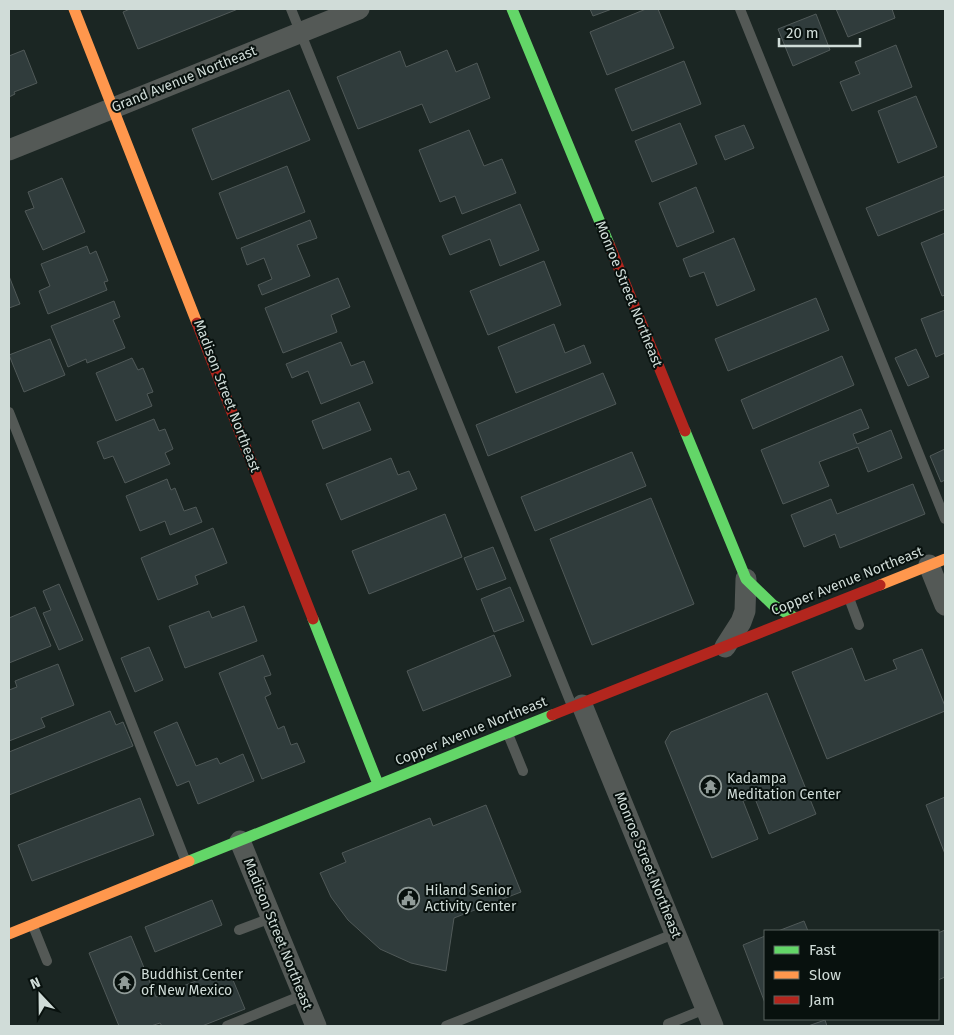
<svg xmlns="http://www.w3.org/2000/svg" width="954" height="1035" viewBox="0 0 954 1035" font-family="'Fira Sans',sans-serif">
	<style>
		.building { fill: #303c3c; stroke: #505958 }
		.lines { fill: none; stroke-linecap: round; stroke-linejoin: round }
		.lane { stroke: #545956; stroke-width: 10 }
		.street { stroke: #545956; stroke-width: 21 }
		.fast { stroke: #63d668; stroke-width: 11 }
		.slow { stroke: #ff974d; stroke-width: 11 }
		.jam { stroke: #b3261e; stroke-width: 11 }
		.labels { text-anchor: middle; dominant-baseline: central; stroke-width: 4; stroke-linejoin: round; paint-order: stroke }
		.street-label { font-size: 14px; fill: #d0dcd8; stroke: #08110e }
		.poi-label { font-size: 14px; fill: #d0dcd8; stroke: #08110e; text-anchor: start }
	</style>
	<rect width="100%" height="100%" fill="#1b2623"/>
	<path class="building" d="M130,9h108l-100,40 -15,-37z
		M590,9h22l-19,7z
		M646,9h12l16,39 -67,27 -17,-43z
		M836,9h56l3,9 -47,19z
		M816,14l14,36 -37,16 -15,-37z
		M896,45l16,42 -60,24 -12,-29 20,-8 -5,-12z
		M24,50l13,33 -23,9 1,2 -6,3v-41z
		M447,50l9,22 21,-9 13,35 -60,25 -8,-19 -64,25 -21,-52 63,-26 6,16z
		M684,61l17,43 -69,27 -17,-42z
		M289,90l21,50 -98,40 -20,-51z
		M916,96l21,51 -39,16 -20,-52z
		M680,123l17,41 -45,18 -17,-41z
		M744,125l10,23 -29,12 -10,-24z
		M469,130l15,36 18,-7 14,34 -54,21 -7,-18 -15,6 -21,-52z
		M287,166l18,46 -68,27 -18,-46z
		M945,176v33l-67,27 -12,-28z
		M62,178l23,54 -42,18 -18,-39 9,-3 -6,-16z
		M696,187l18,45 -37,15 -18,-44z
		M520,204l19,46 -39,16 -10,-27 -40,16 -8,-19z
		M310,220l7,18 -20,7 13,31 -48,19 -4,-10 14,-6 -8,-21 -17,7 -6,-17z
		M945,233v62l-3,1 -21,-53z
		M734,238l21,52 -38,16 -13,-34 -14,5 -7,-18z
		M87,246l3,8 6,-3 12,30 -4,1 3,8 -59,24 -9,-23 11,-5 -9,-22z
		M544,261l17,44 -73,30 -18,-44z
		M9,276l11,28 -11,4z
		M338,278l12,29 -19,8 6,17 -54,21 -18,-45z
		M816,298l13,32 -101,41 -13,-32z
		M114,301l6,16 -7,3 12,28 -38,15 -1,-4 -18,8 -17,-41z
		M945,310v43l-9,4 -15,-38z
		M554,324l11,29 19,-8 7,18 -75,30 -18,-46z
		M50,339l15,36 -41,17 -15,-37z
		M341,342l10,24 13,-5 9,22 -52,21 -13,-33 -16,7 -6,-14z
		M916,349l13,28 -21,9 -13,-28z
		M842,356l12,29 -101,44 -12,-29z
		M132,358l6,12 5,-2 10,24 -6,2 5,12 -36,15 -20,-48z
		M603,373l13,31 -128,52 -12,-31z
		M359,402l12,28 -48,19 -11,-28z
		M861,409l8,19 -16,6 4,10 34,-14 11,28 -34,14 -10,-25 -39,15 10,24 -46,18 -22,-54z
		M154,419l5,12 6,-2 8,20 -8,4 5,11 -45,19 -12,-27 -9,3 -7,-17z
		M945,449v31l-4,2 -11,-26z
		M632,452l14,34 -111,45 -14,-34z
		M391,458l7,17 11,-4 8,18 -76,31 -15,-36z
		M167,479l4,11 4,-2 9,23 12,-4 6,15 -32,13 -5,-14 -25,10 -14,-35z
		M913,484l12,30 -85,34 -5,-14 -31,13 -13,-32 40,-16 6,15z
		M651,498l43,106 -102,41 -42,-106z
		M445,514l17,43 -93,37 -17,-43z
		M213,528l14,35 -32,13 3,8 -40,16 -17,-42z
		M493,547l13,32 -29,11 -13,-32z
		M59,584l24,56 -24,10 -16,-37 8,-3 -8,-19z
		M510,587l14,34 -30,11 -13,-33z
		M244,606l13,35 -72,27 -16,-42 40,-15 3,7z
		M35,607l16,39 -42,17v-45z
		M494,635l17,41 -88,35 -16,-40z
		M149,647l14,33 -28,12 -14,-34z
		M852,648l13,33 32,-12 -4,-9 29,-11 23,57v5l-118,48 -35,-87z
		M263,655l8,20 -7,2 7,17 -6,3 13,32 6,-3 7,19 6,-2 8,19 -43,17 -43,-106z
		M58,664l16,41 -33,13 4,9 -36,14v-51l8,-3 -2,-6z
		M767,693l49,121 -47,20 -15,-38 -11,5 15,38 -46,19 -47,-116 6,-10z
		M110,711l6,14 7,-3 10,24 -124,49v-43z
		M177,722l19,44 21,-8 3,6 23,-10 11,27 -56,23 -9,-23 -12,5 -23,-54z
		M945,797v57l-19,-49z
		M140,798l14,37 -122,46 -14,-36z
		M486,805l35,87 -67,26 -8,53 -35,-8 -31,-14 -32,-29 -17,-23 -11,-24 26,-11 -4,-9 88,-35 3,8z
		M212,900l10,25 -67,27 -10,-25z
		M804,921l4,10h-30z
		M945,930v47l-7,3v-47z
		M131,936l25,61 72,-29 17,41 -43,17h-40l-2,-3 -9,3h-32l-30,-73z
		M765,936v67l-22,-58z
		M825,1020l2,6h-19z"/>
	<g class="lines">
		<path class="lane" d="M291,9l281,697
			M740,9l205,510
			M9,412l177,450
			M849,598l10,27
			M508,734l15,37
			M33,926l14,35
			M239,930l32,-12
			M668,1024l37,-15
			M227,1026l76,-31
			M446,1026l230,-93"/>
		<path class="street" d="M9,150l350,-141
			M929,565l16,40
			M725,647l16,-25 4,-11 1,-32
			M582,705l131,321
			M240,841l76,185"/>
		<path class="fast" d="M512,9l97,235
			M685,431l61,148 27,26 22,13
			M313,619l65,165
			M189,861l363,-146"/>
		<path class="slow" d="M74,9l123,314
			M880,585l65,-26
			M9,934l180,-73"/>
		<path class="jam" d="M609,244l76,187
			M197,323l116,296
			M552,715l328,-130"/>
	</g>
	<defs>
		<symbol id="temple-ring" viewBox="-11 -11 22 22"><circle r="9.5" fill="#08110e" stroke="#919c99" stroke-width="1.5"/><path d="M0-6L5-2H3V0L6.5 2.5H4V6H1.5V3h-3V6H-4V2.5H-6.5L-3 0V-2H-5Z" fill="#919c99"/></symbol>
		<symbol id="civic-ring" viewBox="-11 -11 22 22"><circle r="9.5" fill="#08110e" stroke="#919c99" stroke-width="1.5"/><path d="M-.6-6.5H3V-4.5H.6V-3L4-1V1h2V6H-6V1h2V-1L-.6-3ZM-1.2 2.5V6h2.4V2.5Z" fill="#919c99"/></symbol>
	</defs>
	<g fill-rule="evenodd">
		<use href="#temple-ring" x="698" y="774" width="25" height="25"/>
		<use href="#civic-ring" x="396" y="886" width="25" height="25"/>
		<use href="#temple-ring" x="112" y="970" width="25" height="25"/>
	</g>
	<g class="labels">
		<g class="street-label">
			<text transform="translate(184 79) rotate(-22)">Grand Avenue Northeast</text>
			<text transform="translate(629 294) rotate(68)">Monroe Street Northeast</text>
			<text transform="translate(227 396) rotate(69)">Madison Street Northeast</text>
			<text transform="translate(847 581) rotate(-22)">Copper Avenue Northeast</text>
			<text transform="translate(471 731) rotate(-22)">Copper Avenue Northeast</text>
			<text transform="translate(648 865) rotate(68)">Monroe Street Northeast</text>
			<text transform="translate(278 934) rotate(68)">Madison Street Northeast</text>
		</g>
		<g class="poi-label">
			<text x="727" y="778">Kadampa<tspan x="727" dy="16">Meditation Center</tspan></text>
			<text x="425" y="890">Hiland Senior<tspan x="425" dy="16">Activity Center</tspan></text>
			<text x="141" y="974">Buddhist Center<tspan x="141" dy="16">of New Mexico</tspan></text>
		</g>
	</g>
	<rect width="954" height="1035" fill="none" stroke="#d0dcd8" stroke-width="20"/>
	<rect x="764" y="930" width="175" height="90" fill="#08110e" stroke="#58625f"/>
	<rect x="774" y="946" width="25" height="8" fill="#63d668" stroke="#58625f"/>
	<text x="809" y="955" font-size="15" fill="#d0dcd8">Fast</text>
	<rect x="774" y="971" width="25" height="8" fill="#ff974d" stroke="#58625f"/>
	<text x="809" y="980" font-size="15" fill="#d0dcd8">Slow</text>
	<rect x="774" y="996" width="25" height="8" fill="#b3261e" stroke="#58625f"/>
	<text x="809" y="1005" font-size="15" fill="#d0dcd8">Jam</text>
	<g transform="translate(40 995) rotate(338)" stroke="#08110e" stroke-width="4" paint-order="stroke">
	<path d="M0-4L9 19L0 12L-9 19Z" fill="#d0dcd8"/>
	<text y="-8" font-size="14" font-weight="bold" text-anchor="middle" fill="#d0dcd8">N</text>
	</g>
	<path d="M779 38v8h81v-8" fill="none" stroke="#d0dcd8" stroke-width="2.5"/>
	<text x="786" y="38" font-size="15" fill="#d0dcd8" stroke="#08110e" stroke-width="4" paint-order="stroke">20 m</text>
</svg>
